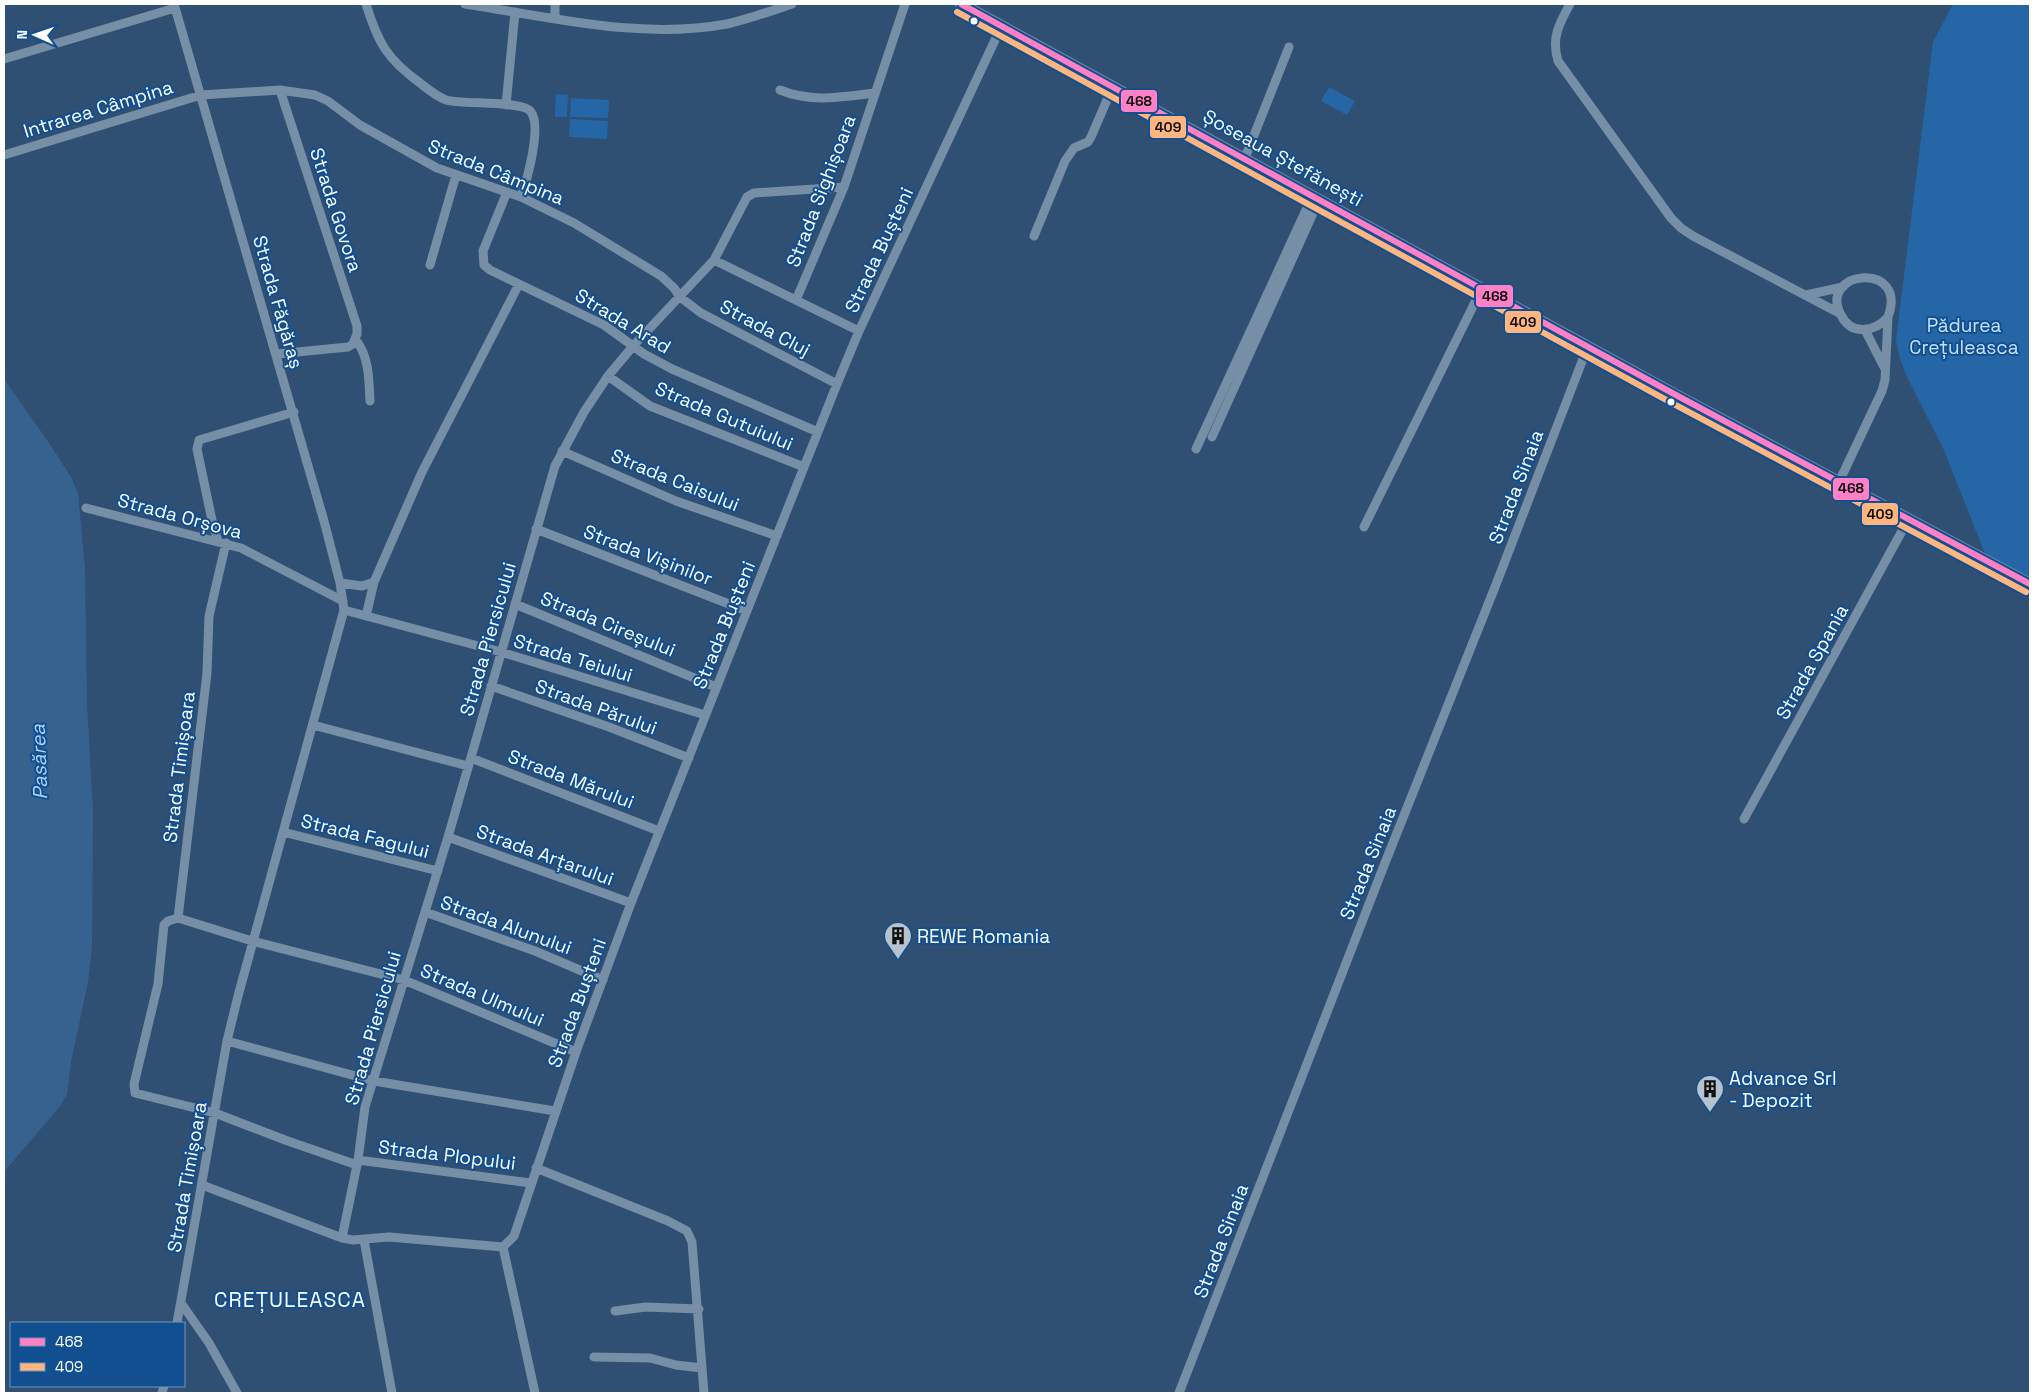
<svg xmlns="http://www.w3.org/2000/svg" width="2034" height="1397" viewBox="0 0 2034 1397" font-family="'Space Grotesk',sans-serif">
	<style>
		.green { fill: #2566a7 }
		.water { fill: #366290 }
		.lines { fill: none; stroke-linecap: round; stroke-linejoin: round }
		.street { stroke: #768ea6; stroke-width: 9 }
		.secondary { stroke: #728aa3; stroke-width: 12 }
		.bus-1-casing { stroke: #124f90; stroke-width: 10 }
		.bus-2-casing { stroke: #124f90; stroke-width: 10 }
		.bus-1 { stroke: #ff80c5; stroke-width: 6 }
		.bus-2 { stroke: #ffb580; stroke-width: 6 }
		.bus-dot { fill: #fff; stroke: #124f90; stroke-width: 2 }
		.labels { text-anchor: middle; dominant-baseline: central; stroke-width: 4; stroke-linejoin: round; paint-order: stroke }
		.street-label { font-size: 19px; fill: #fff; stroke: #124f90 }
		.park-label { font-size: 19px; fill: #c4e0fd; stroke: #124f90 }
		.poi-label { font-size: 19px; fill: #fff; stroke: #124f90; text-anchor: start }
		.water-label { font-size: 20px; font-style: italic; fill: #a9d1f9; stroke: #124f90 }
		.quarter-label { font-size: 21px; letter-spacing: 1px; fill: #fff; stroke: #124f90 }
		.line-badge { stroke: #124f90; stroke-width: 2 }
		.pale-badge-label { font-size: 14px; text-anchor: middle; font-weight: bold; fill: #111 }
	</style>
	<rect width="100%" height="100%" fill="#2f5073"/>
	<path class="green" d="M1953,4h77v575l-44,-23 -43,-108 -36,-71 -7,-18 -4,-19 37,-298z
		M1329,87l26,14 -8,14 -26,-14z
		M556,94l12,1 -1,22h-12z
		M571,98l38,2 -1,18 -38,-1z
		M570,119l38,2 -1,18 -38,-2z"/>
	<path class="water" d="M4,379l45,64 22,34 7,16 7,75 2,136 6,107 -1,136 -4,35 -17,80 -4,32 -6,11 -57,67z"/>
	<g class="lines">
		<path class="street" d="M174,4l150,517 16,62 4,27 -106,386 -11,45 -50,282
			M366,4c12,39 21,55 54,79 9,7 16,13 26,17 17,5 78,0 85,12 11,15 -4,68 -10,85
			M465,4c86,13 174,36 262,20 22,-5 44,-13 65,-20
			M555,4v15
			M1570,4c-11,20 -19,34 -12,57l113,157 10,10 12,8 146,77
			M4,59l171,-51
			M780,90c32,13 61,7 95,3
			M506,105l9,-93
			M4,155l197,-60 79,-5 35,5 13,6 32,24 77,43 84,29 53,26 87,53 13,12 6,9 21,16 136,71
			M1245,158l44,-111
			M507,192l-24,59 1,14 6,5 114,55 40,29 28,15 146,63
			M1034,236l31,-75 9,-13 14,-6 3,-5 22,-51
			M714,260l145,71
			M430,265l26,-90
			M1806,295l37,-8
			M796,300l48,-113 61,-183
			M1865,330l19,37
			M356,340c13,17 13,39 14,61
			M277,354l71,-7 5,-3 4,-10v-8l-77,-236
			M608,376l42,30 154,61
			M1212,437l107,-237
			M1196,449l116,-252
			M562,451l114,50 101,35
			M1839,482l43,-91 3,-11 3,-63c21,-57 -71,-47 -47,-2 10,21 34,17 47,2
			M86,508l155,40 102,53
			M1364,527l118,-239
			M536,529l211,82
			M218,541l-5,-16 -16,-76 2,-9 95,-28
			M226,543l-17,73 -2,57 -29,245 74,23 152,39 172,72
			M340,583l22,3 12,-4 48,-110 97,-188
			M515,604l201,83
			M344,610l157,42 204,63
			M366,616l8,-34
			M491,686l118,41 80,31
			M313,725l155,41
			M471,758l188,73
			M1744,819l164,-299
			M283,832l155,39
			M448,837l183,66
			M425,912l110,39 68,29
			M178,918l-10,3 -4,4 -6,59 -24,100 1,9 80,20 70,27 72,25
			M227,1041l147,40 181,30
			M358,1160l173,23
			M536,1168l132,53 19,10 5,11 12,151
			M202,1185l140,53 11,2 36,-3 114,10
			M342,1238l16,-78 7,-53 83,-270 107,-371 29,-54 24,-36 26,-31 80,-85 33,-63 7,-4 90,-6
			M364,1240l28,153
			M503,1247l11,-11 62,-184 55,-149 206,-519 22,-53 143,-306
			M503,1247l32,146
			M181,1303l28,40 28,50
			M615,1311l31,-4 53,2
			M594,1357l56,1 26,7 26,3
			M162,1393l2,-7
			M1179,1393l204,-525 112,-281 93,-241"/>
		<path class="secondary" d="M961,4l713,390 356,190"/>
		<defs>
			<path id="bus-1" d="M961,4l713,390 356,190"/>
			<path id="bus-2" d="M957,12l713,390 356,190"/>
		</defs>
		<use href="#bus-1" class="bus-1-casing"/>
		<use href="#bus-2" class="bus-2-casing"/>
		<use href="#bus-1" class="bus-1"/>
		<use href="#bus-2" class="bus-2"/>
	</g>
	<defs>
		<symbol id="building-pin" viewBox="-11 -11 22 30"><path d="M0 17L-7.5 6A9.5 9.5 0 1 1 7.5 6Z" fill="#b6c2ce" stroke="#124f90"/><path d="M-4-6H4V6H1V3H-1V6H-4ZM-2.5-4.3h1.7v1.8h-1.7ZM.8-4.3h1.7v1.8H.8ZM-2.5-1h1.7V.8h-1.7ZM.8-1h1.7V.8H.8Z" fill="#111"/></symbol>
	</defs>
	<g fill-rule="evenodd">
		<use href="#building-pin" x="882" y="920" width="32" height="43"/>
		<use href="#building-pin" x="1694" y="1073" width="32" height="43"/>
	</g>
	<g class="bus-dot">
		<circle cx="974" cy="21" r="4.5"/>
		<circle cx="1671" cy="402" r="4.5"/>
	</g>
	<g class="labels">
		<g class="street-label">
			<text transform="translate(98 109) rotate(-17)">Intrarea Câmpina</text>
			<text transform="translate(1283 158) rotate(29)">Șoseaua Ștefănești</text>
			<text transform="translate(496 172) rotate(22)">Strada Câmpina</text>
			<text transform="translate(821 191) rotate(-69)">Strada Sighișoara</text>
			<text transform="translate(336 210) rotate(72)">Strada Govora</text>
			<text transform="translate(879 250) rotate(-65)">Strada Bușteni</text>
			<text transform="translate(278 302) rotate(74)">Strada Făgăraș</text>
			<text transform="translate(623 321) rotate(31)">Strada Arad</text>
			<text transform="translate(765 328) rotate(28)">Strada Cluj</text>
			<text transform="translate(724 416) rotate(23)">Strada Gutuiului</text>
			<text transform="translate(675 480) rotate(22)">Strada Caisului</text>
			<text transform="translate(1516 487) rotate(-69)">Strada Sinaia</text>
			<text transform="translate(180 516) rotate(15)">Strada Orșova</text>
			<text transform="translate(648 555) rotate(21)">Strada Vișinilor</text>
			<text transform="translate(608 624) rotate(22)">Strada Cireșului</text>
			<text transform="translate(724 625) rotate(-68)">Strada Bușteni</text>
			<text transform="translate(488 639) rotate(-74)">Strada Piersicului</text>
			<text transform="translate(573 658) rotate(17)">Strada Teiului</text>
			<text transform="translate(1812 662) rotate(-61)">Strada Spania</text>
			<text transform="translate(596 707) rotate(20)">Strada Părului</text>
			<text transform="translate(179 767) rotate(-83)">Strada Timișoara</text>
			<text transform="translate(571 779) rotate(21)">Strada Mărului</text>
			<text transform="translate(365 836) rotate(14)">Strada Fagului</text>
			<text transform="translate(545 855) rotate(20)">Strada Arțarului</text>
			<text transform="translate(1368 863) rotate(-68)">Strada Sinaia</text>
			<text transform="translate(506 925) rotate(20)">Strada Alunului</text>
			<text transform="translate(482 995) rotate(23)">Strada Ulmului</text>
			<text transform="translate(577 1003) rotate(-70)">Strada Bușteni</text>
			<text transform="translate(373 1028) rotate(-74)">Strada Piersicului</text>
			<text transform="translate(447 1155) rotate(7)">Strada Plopului</text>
			<text transform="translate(187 1177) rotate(-80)">Strada Timișoara</text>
			<text transform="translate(1221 1241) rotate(-69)">Strada Sinaia</text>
		</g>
		<g class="park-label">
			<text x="1964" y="325">Pădurea<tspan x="1964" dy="22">Crețuleasca</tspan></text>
		</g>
		<g class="poi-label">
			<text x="917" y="936">REWE Romania</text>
			<text x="1729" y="1078">Advance Srl<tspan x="1729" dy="22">- Depozit</tspan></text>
		</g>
		<g class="water-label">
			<text transform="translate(39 762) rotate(-92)">Pasărea</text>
		</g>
		<g class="quarter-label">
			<text x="290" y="1299">CREȚULEASCA</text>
		</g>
	</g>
	<g class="line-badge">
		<rect x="1120" y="89" width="38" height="24" rx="5" fill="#ff80c5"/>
		<rect x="1149" y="115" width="38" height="24" rx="5" fill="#ffb580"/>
		<rect x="1475" y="284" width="39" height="24" rx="5" fill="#ff80c5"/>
		<rect x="1504" y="310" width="38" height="24" rx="5" fill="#ffb580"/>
		<rect x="1832" y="477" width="38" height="24" rx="5" fill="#ff80c5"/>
		<rect x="1861" y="502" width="38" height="24" rx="5" fill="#ffb580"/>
	</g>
	<g class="pale-badge-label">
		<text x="1139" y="106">468</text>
		<text x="1168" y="132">409</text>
		<text x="1495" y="301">468</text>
		<text x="1523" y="327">409</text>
		<text x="1851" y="493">468</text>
		<text x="1880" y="519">409</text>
	</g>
	<rect width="2034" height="1397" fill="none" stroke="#ffffff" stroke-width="10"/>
	<rect x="10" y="1322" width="175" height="65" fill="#124f90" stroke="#7195bc"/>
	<rect x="20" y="1338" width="25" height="8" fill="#ff80c5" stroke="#7195bc"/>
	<text x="55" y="1347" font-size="15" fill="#ffffff">468</text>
	<rect x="20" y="1363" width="25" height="8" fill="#ffb580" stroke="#7195bc"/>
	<text x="55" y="1372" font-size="15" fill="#ffffff">409</text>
	<g transform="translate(35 35) rotate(272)" stroke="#124f90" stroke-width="4" paint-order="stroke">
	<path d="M0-4L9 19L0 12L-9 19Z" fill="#ffffff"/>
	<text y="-8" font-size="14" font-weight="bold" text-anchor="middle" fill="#ffffff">N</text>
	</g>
</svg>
